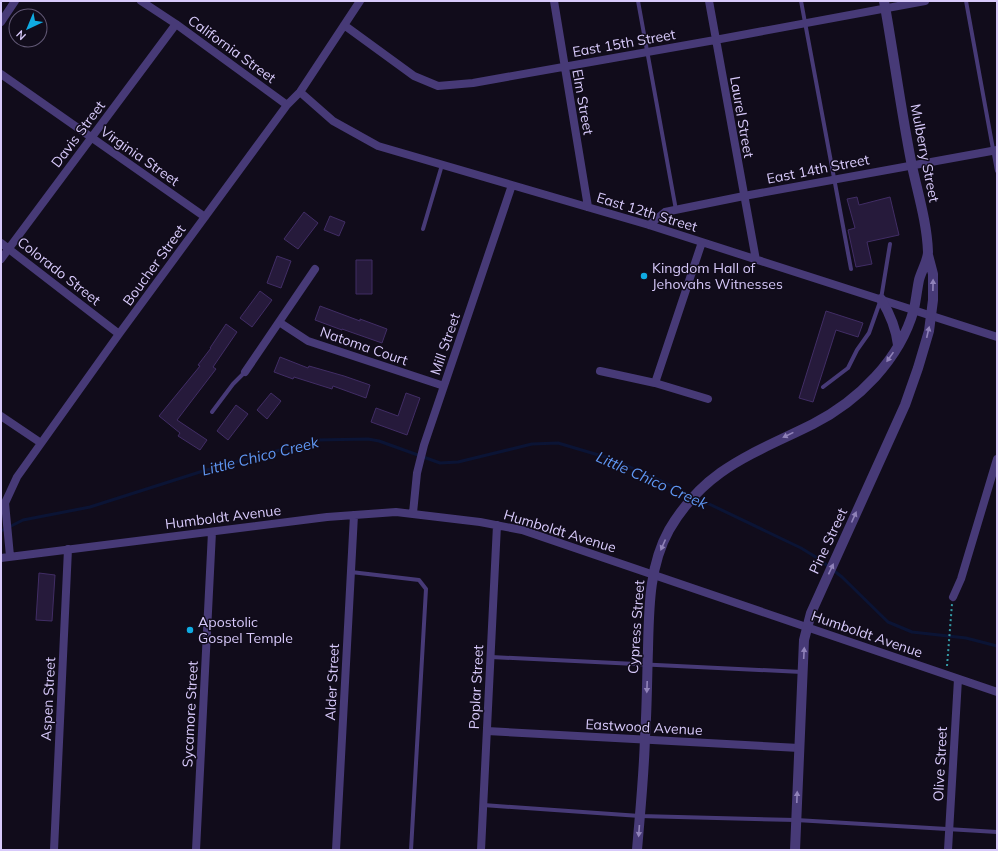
<svg xmlns="http://www.w3.org/2000/svg" width="998" height="851" viewBox="0 0 998 851" font-family="Mulish,sans-serif">
	<style>
		.lines { fill: none; stroke-linecap: round; stroke-linejoin: round }
		.stream { stroke: #0b1435; stroke-width: 3 }
		.building { fill: #261a3b; stroke: #412d65 }
		.path { stroke: #349aa5; stroke-width: 2; stroke-dasharray: 2 3; stroke-linecap: butt }
		.service { stroke: #473a77; stroke-width: 4 }
		.minor { stroke: #473a77; stroke-width: 8 }
		.tertiary { stroke: #473a77; stroke-width: 10 }
		.oneway { fill: #9082b9 }
		.poi-dot { fill: #0fabe2; stroke: #110c1b; stroke-width: 1.5 }
		.labels { text-anchor: middle; dominant-baseline: central; stroke-width: 3; stroke-linejoin: round; paint-order: stroke }
		.street-label { font-size: 14px; fill: #d8cafb; stroke: #110c1b }
		.poi-label { font-size: 14px; fill: #d8cafb; stroke: #110c1b; text-anchor: start }
		.water-label { font-size: 15px; font-style: italic; fill: #5f97f4; stroke: #110c1b }
	</style>
	<rect width="100%" height="100%" fill="#110c1b"/>
	<g class="lines">
		<path class="stream" d="M1,531l22,-11 67,-13 113,-36 114,-31 51,-1 11,2 61,22 18,-1 74,-18 26,-1 54,16 45,20 144,69 18,11 23,18 46,45 24,10 54,6 31,8"/>
	</g>
	<path class="building" d="M857,197l2,8 31,-8 9,38 -32,7 5,22 -16,3 -8,-37 7,-2 -8,-29z
		M304,212l14,11 -20,26 -14,-10z
		M330,216l15,6 -6,14 -15,-6z
		M277,256l14,5 -10,27 -14,-5z
		M356,260h16v34h-16z
		M260,291l12,9 -20,27 -12,-9z
		M320,306l40,15v-2l27,10 -5,14 -40,-14v1l-27,-10z
		M826,311l37,12 -5,14 -22,-7 -23,72 -14,-4z
		M226,324l11,8 -24,35 3,2 -39,51 30,20 -7,10 -22,-14 2,-3 -21,-17 41,-50 -2,-1 13,-17h-1z
		M280,357l28,11 1,-2 35,10 26,9 -4,13 -33,-12 -1,3 -38,-12 -1,2 -19,-7z
		M271,393l10,8 -14,18 -10,-9z
		M406,393l14,5 -13,37 -36,-13 5,-14 22,8z
		M236,405l12,9 -20,26 -11,-9z
		M39,573l16,2 -3,46 -16,-1z"/>
	<g class="lines">
		<path class="path" d="M947,666l5,-62"/>
		<path class="service" d="M638,1l38,209
			M801,1l50,268
			M966,1l31,170
			M423,229l19,-64
			M823,387l25,-19 9,-18 12,-17 12,-34 9,-55
			M212,412l21,-28 12,-12
			M351,572l68,8 7,9 -15,261
			M491,657l311,15
			M483,805l157,11 156,4 201,12"/>
		<path class="minor" d="M141,1l35,23 111,81
			M554,1l34,206
			M709,1l47,259
			M1,22l14,-21
			M344,25l70,51 24,10 35,-3 242,-43 210,-39
			M1,74l204,143
			M300,92l33,29 45,25 271,79 348,112
			M649,225l16,-13 79,-16 253,-46
			M1,243l118,91
			M1,259l175,-235
			M279,322l29,19 136,45
			M600,371l55,12 53,16
			M245,372l70,-103
			M655,383l47,-141
			M1,416l40,27
			M413,513l4,-40 7,-28 88,-260
			M10,556l-5,-53 12,-26 102,-143 168,-229 13,-13 60,-91
			M1,558l326,-41 69,-5 84,10 42,8 475,162
			M953,597l8,-18 36,-120
			M487,731l312,17
			M54,850l14,-301
			M196,850l16,-318
			M336,850l18,-335
			M481,850l16,-325
			M948,850l10,-171"/>
		<path class="tertiary" d="M881,299c9,15 15,29 17,46
			M637,850c3,-37 7,-75 8,-113 2,-29 2,-59 3,-88 1,-41 1,-83 21,-119 36,-62 84,-76 144,-106 45,-23 87,-64 101,-115 2,-9 3,-19 5,-29 2,-8 9,-20 9,-28 -1,-29 -10,-58 -16,-86 -11,-55 -18,-110 -28,-165
			M795,850l9,-210 7,-27 94,-208 13,-37 11,-37 4,-31v-26l-5,-19"/>
	</g>
	<defs><path id="oneway-solid" d="M-6-.8H1V-3.2L6.5 0L1 3.2V.8H-6Z"/></defs>
	<g class="oneway">
		<use href="#oneway-solid" transform="translate(933 285) rotate(-89)"/>
		<use href="#oneway-solid" transform="translate(928 332) rotate(-77)"/>
		<use href="#oneway-solid" transform="translate(890 357) rotate(125)"/>
		<use href="#oneway-solid" transform="translate(788 435) rotate(154)"/>
		<use href="#oneway-solid" transform="translate(854 517) rotate(-66)"/>
		<use href="#oneway-solid" transform="translate(663 545) rotate(114)"/>
		<use href="#oneway-solid" transform="translate(831 569) rotate(-65)"/>
		<use href="#oneway-solid" transform="translate(804 653) rotate(-87)"/>
		<use href="#oneway-solid" transform="translate(647 687) rotate(92)"/>
		<use href="#oneway-solid" transform="translate(797 797) rotate(-88)"/>
		<use href="#oneway-solid" transform="translate(639 831) rotate(94)"/>
	</g>
	<g class="poi-dot">
		<circle cx="644" cy="276" r="4"/>
		<circle cx="190" cy="630" r="4"/>
	</g>
	<g class="labels">
		<g class="street-label">
			<text transform="translate(624 43) rotate(-10)">East 15th Street</text>
			<text transform="translate(232 49) rotate(36)">California Street</text>
			<text transform="translate(583 102) rotate(80)">Elm Street</text>
			<text transform="translate(742 117) rotate(80)">Laurel Street</text>
			<text transform="translate(78 134) rotate(-53)">Davis Street</text>
			<text transform="translate(925 153) rotate(79)">Mulberry Street</text>
			<text transform="translate(140 156) rotate(35)">Virginia Street</text>
			<text transform="translate(818 169) rotate(-11)">East 14th Street</text>
			<text transform="translate(647 212) rotate(17)">East 12th Street</text>
			<text transform="translate(154 265) rotate(-54)">Boucher Street</text>
			<text transform="translate(59 271) rotate(38)">Colorado Street</text>
			<text transform="translate(445 344) rotate(-71)">Mill Street</text>
			<text transform="translate(364 346) rotate(19)">Natoma Court</text>
			<text transform="translate(223 517) rotate(-7)">Humboldt Avenue</text>
			<text transform="translate(560 531) rotate(17)">Humboldt Avenue</text>
			<text transform="translate(828 541) rotate(-65)">Pine Street</text>
			<text transform="translate(636 627) rotate(-86)">Cypress Street</text>
			<text transform="translate(867 634) rotate(19)">Humboldt Avenue</text>
			<text transform="translate(332 682) rotate(-87)">Alder Street</text>
			<text transform="translate(476 687) rotate(-87)">Poplar Street</text>
			<text transform="translate(48 699) rotate(-87)">Aspen Street</text>
			<text transform="translate(190 714) rotate(-87)">Sycamore Street</text>
			<text transform="translate(644 727) rotate(3)">Eastwood Avenue</text>
			<text transform="translate(940 764) rotate(-87)">Olive Street</text>
		</g>
		<g class="poi-label">
			<text x="652" y="268">Kingdom Hall of<tspan x="652" dy="16">Jehovahs Witnesses</tspan></text>
			<text x="198" y="622">Apostolic<tspan x="198" dy="16">Gospel Temple</tspan></text>
		</g>
		<g class="water-label">
			<text transform="translate(260 456) rotate(-14)">Little Chico Creek</text>
			<text transform="translate(652 480) rotate(24)">Little Chico Creek</text>
		</g>
	</g>
	<rect width="998" height="851" fill="none" stroke="#d8cafb" stroke-width="4"/>
	<g transform="translate(28 28) rotate(224)"><circle r="19" fill="#110c1b" stroke="#615875"/>
	<path d="M0-3L7 15L0 10L-7 15Z" fill="#0fabe2"/>
	<text y="-6" font-size="11" font-weight="bold" text-anchor="middle" fill="#d8cafb">N</text>
	</g>
</svg>
